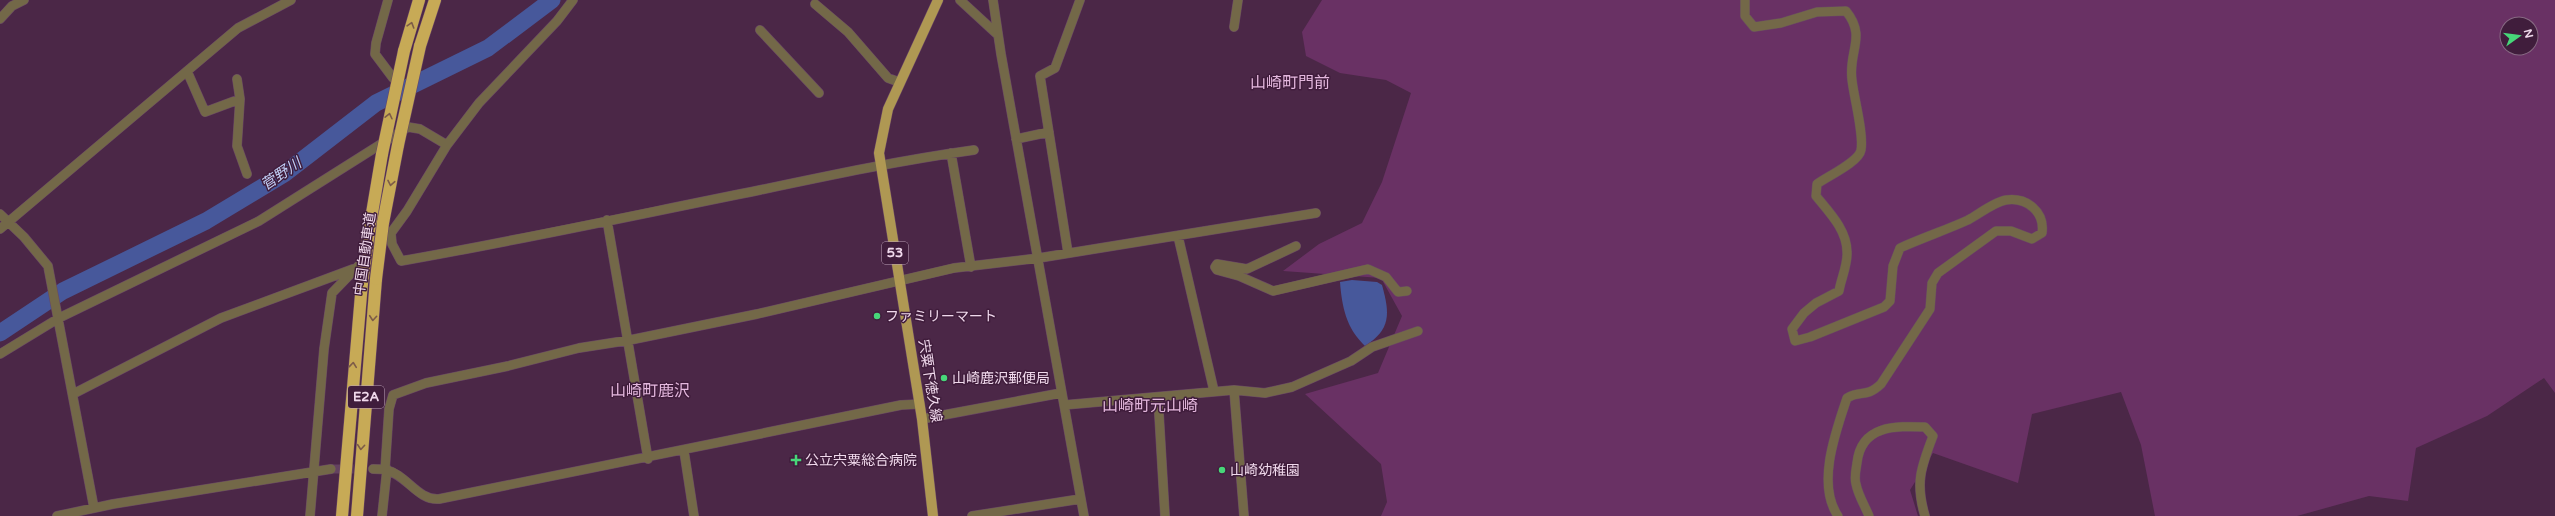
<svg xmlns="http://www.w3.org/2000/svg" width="2555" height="516" viewBox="0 0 2555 516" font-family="'Varela Round','Noto Sans JP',sans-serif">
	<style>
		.green { fill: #693164; fill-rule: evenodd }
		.water { fill: #47589b }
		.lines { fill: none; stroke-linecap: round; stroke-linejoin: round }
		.river { stroke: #47589b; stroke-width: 17 }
		.street-tunnel { stroke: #644260; stroke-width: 9; stroke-dasharray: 9 4.5; stroke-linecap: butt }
		.street-casing { stroke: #694765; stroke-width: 10 }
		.primary-casing { stroke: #694765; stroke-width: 11 }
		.highway-casing { stroke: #694765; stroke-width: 13 }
		.street { stroke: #736848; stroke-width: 9 }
		.primary { stroke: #af9853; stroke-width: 10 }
		.highway { stroke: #c7aa56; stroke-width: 12 }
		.highway-bridge-casing { stroke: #694765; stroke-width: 13; stroke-linecap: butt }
		.highway-bridge { stroke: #c7aa56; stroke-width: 12 }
		.oneway { stroke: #7d5c48 }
		.poi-dot { fill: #47d779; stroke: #401d3c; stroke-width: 1.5 }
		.labels { text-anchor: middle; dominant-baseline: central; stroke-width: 3; stroke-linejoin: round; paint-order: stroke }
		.shield { fill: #401d3c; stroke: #bba1b7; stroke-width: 1 }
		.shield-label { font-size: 13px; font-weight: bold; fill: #f0d9ec }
		.street-label { font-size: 14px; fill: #f0d9ec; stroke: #401d3c }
		.poi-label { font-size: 14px; fill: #f0d9ec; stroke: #401d3c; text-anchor: start }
		.water-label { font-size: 15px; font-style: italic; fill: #c1cef5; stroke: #401d3c }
		.quarter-label { font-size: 16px; fill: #e4b8de; stroke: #401d3c }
	</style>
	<rect width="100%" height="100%" fill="#4b2747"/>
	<path class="green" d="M1322,0h1233v393l-11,-15 -57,38 -71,32 -8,53 -39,-5 -72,20h-142l-14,-71 -20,-53 -89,22 -14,69 -85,-30 -23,37 8,26h-537l6,-14 -6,-38 -76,-70 73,-21 24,-57 -21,-38 -98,-7 36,-27 43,-21 20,-41 29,-89 -25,-13 -46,-7 -34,-17 -4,-24zM2507,24h24v24h-24z"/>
	<path class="water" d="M1352,280l25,2 5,3c8,29 9,44 -17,61 -19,-18 -23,-39 -25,-64z"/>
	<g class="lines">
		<path class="river" d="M0,333l63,-42 143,-70 78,-47 92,-71 112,-55 64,-48"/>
		<path class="street-tunnel" d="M331,469h42"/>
		<defs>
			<path id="street" d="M388,0l-12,43 -1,11 18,24
				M960,0l38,35
				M993,0l8,54 83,462
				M1745,0v16l9,11 27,-4 36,-11 29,-1c21,26 2,40 6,69 2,18 12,54 9,70 -2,12 -33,26 -44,34l-1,12c13,16 31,34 31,56 1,12 -6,27 -8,39l-23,12 -12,10 -12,16 3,12 15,-4 74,-30 6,-6 3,-35 7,-18c22,-10 46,-18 68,-28 11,-6 26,-18 38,-20 21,-3 39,12 36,33l-10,6 -21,-8h-15l-58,42 -6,10 -2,26 -49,75c-16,15 -20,5 -34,14 -11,33 -31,86 -9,118
				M815,4l33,28 40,46 11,4
				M0,19l12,-13 12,-6
				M1234,27l4,-27
				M760,30l59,63
				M187,71l18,41 35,-13 -3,47 10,28
				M237,79l3,20
				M1016,139l33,-7
				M951,153l20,114
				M0,214l24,23 24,29 46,242
				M607,220l41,239
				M0,229l238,-201 53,-28
				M391,234l1,10 9,17c120,-21 239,-47 359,-71 71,-15 142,-30 214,-40
				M1178,236l36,155
				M388,237l19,-26 40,-66 32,-42 78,-82 16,-21
				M1296,246l-49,23 -30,-5 -2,3 2,3 22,6 34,15 95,-22 18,8 12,15 9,-1
				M1068,253l-28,-177 15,-8 25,-68
				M0,354l59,-36 200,-97 149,-94 12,2 27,16
				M1234,390l10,126
				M73,394l148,-76 132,-49
				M1158,397l7,119
				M1064,405l170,-15 31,3 27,-6 59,-26 21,-14 46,-16
				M922,419l139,-26
				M684,451l10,65
				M373,469c4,0 9,0 13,1 20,4 32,31 53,29 154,-30 308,-63 462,-94l19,-1
				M385,470l4,-61 4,-14 33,-12 82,-17 71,-18 51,-8 127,-26 197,-46 85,-10 277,-45
				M57,516l56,-12 218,-35
				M310,516l14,-167 8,-56 35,-36
				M382,516l5,-47
				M972,516l108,-17
				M1869,516c-4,-10 -11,-21 -13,-32 -2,-6 0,-15 1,-21 4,-38 38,-37 68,-36l8,9c-12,31 -18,47 -8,80"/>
			<path id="primary" d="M933,516l-11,-97 -43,-266 9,-44 50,-109"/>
			<path id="highway" d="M420,46l15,-46
				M404,51l15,-51
				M383,223l15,-78
				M369,231l13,-77
				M342,516l20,-233
				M357,516l19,-237"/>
		</defs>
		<use href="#street" class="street-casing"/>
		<use href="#primary" class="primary-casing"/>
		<use href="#highway" class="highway-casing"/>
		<use href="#street" class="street"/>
		<use href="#primary" class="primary"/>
		<use href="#highway" class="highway"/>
		<defs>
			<path id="highway-bridge" d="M398,145l22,-99
				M382,154l22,-103
				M376,279l7,-56
				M362,283l7,-52"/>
		</defs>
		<use href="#highway-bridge" class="highway-bridge-casing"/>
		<use href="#highway-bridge" class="highway-bridge"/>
	</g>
	<defs><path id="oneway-chevron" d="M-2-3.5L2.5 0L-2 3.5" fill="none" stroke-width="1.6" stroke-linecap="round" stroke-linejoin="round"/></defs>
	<g class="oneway">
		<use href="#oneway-chevron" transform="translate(411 25) rotate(-73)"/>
		<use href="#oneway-chevron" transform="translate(389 116) rotate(-77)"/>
		<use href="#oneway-chevron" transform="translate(391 183) rotate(101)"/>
		<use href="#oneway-chevron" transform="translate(373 318) rotate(95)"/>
		<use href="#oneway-chevron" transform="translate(353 365) rotate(-84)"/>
		<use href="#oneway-chevron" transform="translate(361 447) rotate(95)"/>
	</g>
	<g class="poi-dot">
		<circle cx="877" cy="316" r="4"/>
		<circle cx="944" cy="378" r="4"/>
		<path d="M794 454h4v4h4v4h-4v4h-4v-4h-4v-4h4z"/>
		<circle cx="1222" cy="470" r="4"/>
	</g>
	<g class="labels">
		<g class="shield">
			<rect x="882" y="242" width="26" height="22" rx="3"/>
			<rect x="348" y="386" width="36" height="22" rx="3"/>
		</g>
		<g class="shield-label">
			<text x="895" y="253">53</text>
			<text x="366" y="397">E2A</text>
		</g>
		<g class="street-label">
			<text transform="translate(365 254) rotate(-82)">中国自動車道</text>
			<text transform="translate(930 381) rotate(81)">宍粟下徳久線</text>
		</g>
		<g class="poi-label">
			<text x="885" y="316">ファミリーマート</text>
			<text x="952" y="378">山崎鹿沢郵便局</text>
			<text x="805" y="460">公立宍粟総合病院</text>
			<text x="1230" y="470">山崎幼稚園</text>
		</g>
		<g class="water-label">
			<text transform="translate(281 174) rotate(-34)">菅野川</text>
		</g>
		<g class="quarter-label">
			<text x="1290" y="83">山崎町門前</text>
			<text x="650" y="391">山崎町鹿沢</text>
			<text x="1150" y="406">山崎町元山崎</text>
		</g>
	</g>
	<g transform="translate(2519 36) rotate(76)"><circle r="19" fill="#401d3c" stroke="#866882"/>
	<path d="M0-3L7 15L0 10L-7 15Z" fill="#47d779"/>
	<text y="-6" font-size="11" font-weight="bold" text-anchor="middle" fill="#f0d9ec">N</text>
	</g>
</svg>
